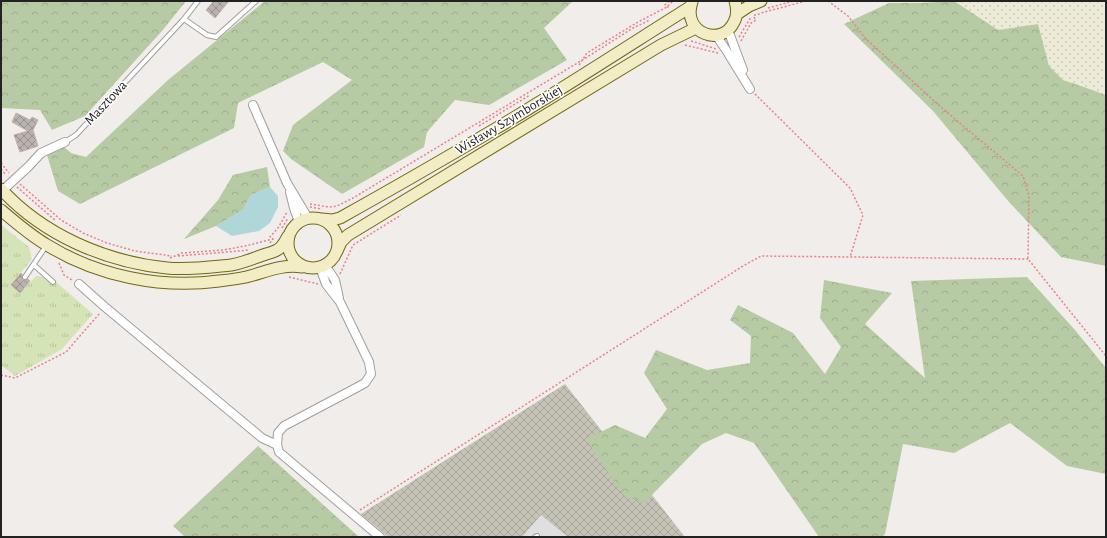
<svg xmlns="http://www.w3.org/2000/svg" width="1107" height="538" viewBox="0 0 1107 538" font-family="'Alegreya Sans',sans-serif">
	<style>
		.residential { fill: #e0dfdf }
		.construction { fill: url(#construction-cross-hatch) }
		.farmland { fill: url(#farmland-dots) }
		.grass { fill: url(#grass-tufts) }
		.forest { fill: url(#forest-crowns) }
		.water { fill: #afd7d9 }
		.building { fill: url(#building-cross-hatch); stroke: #c1b2ad }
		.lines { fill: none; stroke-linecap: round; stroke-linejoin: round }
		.service-casing { stroke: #9f9f9f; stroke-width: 6 }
		.minor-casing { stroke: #9f9f9f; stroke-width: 10 }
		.secondary-casing { stroke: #6f6812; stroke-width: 13 }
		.path { stroke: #eb8089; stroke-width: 1.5; stroke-dasharray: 2 2; stroke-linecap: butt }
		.service { stroke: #fff; stroke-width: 4 }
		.minor { stroke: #fff; stroke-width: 8 }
		.secondary { stroke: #f3edc5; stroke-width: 11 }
		.labels { text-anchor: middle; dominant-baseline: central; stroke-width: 3; stroke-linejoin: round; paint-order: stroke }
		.street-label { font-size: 14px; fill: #222; stroke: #fff }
	</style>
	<defs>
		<pattern id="construction-cross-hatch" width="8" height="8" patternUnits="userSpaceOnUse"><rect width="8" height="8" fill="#c5c2b6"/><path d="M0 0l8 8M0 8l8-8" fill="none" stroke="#a9a69c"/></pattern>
		<pattern id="farmland-dots" width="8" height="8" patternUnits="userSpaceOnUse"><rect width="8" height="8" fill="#edead7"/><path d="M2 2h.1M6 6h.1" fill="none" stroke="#cbc8b8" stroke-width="1.8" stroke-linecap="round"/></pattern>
		<pattern id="grass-tufts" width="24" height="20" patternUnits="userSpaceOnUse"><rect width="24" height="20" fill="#d5e4b6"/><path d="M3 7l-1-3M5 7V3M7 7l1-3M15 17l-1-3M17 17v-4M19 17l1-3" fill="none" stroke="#b7c39c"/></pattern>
		<pattern id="forest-crowns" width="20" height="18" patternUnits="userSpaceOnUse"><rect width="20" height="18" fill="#b6cba3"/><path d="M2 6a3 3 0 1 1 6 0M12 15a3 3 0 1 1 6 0" fill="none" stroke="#9cae8c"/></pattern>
		<pattern id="building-cross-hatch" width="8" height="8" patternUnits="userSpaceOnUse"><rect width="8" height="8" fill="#bab2af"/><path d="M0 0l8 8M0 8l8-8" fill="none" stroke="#97908e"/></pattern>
	</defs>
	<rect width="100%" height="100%" fill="#f1edea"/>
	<path class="residential" d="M541,515l27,22h-46z"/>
	<path class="construction" d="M565,384l120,153h-117l-27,-22 -19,22h-134l-27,-23z"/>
	<path class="farmland" d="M954,1h152v94l-25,-9 -18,-6 -14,-14 -11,-42 -40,6z"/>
	<path class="grass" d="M1,225l28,22 3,12 -21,26 9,8 16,-17 6,1 11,8 3,-3 37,32 -31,35 -47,27 -14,-11z"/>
	<path class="forest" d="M1,1h185l-24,30 -77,85 -33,14 -12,-20 -39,-2z
		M265,1h308l-29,27 23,32 -78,45 -34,-5 -28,32 -3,15 -82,47 -51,-35 -8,-8 10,-26 59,-45 -29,-18 -85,41 -4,25 -154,76 -22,-13 -11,-36 15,-10 9,8 15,4 82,-77z
		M954,1l44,29 40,-6 11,42 14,14 18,6 25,9v171l-45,-9 -52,-55 -76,-91 -89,-87 45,-21h32z
		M267,167l3,20 -19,8 -8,15 -27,16 -32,13 34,-39 15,-25z
		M1027,277l48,53 31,38v106l-39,-8 -57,-43 -56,30 -51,-9 -18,90 -3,3h-63l-65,-94 -28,-10 -24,11 -58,59 -21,-8 -37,-56 29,-14 30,13 22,-29 -23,-36 12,-23 51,20 43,-7 1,-27 -21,-16 8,-15 55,28 32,41 16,-27 -21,-29 4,-38 68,13 -27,31 60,54 -14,-97z
		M258,446l101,91h-174l-12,-11z"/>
	<path class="water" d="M270,187l8,9v11l-8,16 -11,8 -27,5 -16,-10 27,-16 8,-15z"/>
	<path class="building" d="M214,1h15l-14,17 -9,-8z
		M16,113l14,7 2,-3 6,3 -5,10 5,16 -18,6 -6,-17 14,-4 -16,-9z
		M21,273l1,1v3l1,3h2l3,-1 2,2 -10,12 -9,-8z"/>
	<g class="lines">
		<defs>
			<path id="service" d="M184,19l23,16 9,2 40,-36
				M65,142l11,-7 108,-116 14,-18
				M34,265l19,17
				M25,277l21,-31
				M535,537l2,-1"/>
			<path id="minor" d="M728,30l15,40
				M716,35l10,15 24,39
				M253,105l34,78 21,35
				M2,191l27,-25 12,-13 24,-11
				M290,192l4,16 5,14
				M325,265l10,15 4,18
				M79,284l26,23 157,131 15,7 2,7 101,85
				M277,445l1,-12 6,-7 70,-37 11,-6 6,-9 -2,-12 -29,-60 -14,-18 -6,-17"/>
			<path id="secondary" d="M692,2c-11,31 30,46 42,20 4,-7 3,-14 1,-21
				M737,14l12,-8 12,-5
				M1,189c42,46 105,73 166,79 21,2 43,-1 64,-3 12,-2 23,-7 35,-11 3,-1 8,-2 11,-4 6,-3 8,-9 11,-14
				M1,210c14,12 29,25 46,35 50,31 114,44 172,36 9,-1 18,-2 27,-4 20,-5 35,-13 56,-10
				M288 243a25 25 0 1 1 50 0a25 25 0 1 1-50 0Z
				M322,219l10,1 8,-2c52,-29 104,-59 155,-89 66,-39 130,-81 195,-122
				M337,251l4,-9 7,-7 313,-190 35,-17"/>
		</defs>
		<use href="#service" class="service-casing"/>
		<use href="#minor" class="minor-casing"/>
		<use href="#secondary" class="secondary-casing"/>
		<path class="path" d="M669,1l-4,4 5,4
			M828,1l20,15 18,23 76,69 81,68 6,20 -1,63 78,97
			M768,8l26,-7
			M754,15h3l4,-2 45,-12
			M739,37l12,-20
			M691,41l10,3 15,5
			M741,41l10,-18 5,-3 -3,-4
			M685,45l33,8
			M579,65l8,-12 51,-31 29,-15 6,-6
			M755,94l95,94 13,27 -13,42
			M479,126l51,-31
			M1,163l8,10
			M1,169l5,6
			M20,184l41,36 22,13 24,10 28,8 37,5
			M17,187l39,34
			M310,204l19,3 8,-1 16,-8 231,-139 49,-31 17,-8
			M310,207l12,2
			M282,228l6,-10
			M270,243l3,-4 -3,-2 8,-9 9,-16
			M178,256l61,-5 9,-1
			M170,258l12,-5 41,-3 22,-4 28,-7 2,-1
			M59,263l5,12 8,5
			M340,274l13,-29 48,-30
			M289,277l29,7
			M1,375l14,3 51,-26 34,-39
			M360,510l383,-244 18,-10 267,3"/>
		<use href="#service" class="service"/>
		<use href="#minor" class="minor"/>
		<use href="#secondary" class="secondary"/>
	</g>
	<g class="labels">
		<g class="street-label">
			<text transform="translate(106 103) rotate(-47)">Masztowa</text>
			<text transform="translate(509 120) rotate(-31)">Wisławy Szymborskiej</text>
		</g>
	</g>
	<rect width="1107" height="538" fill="none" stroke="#222222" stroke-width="4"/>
</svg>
